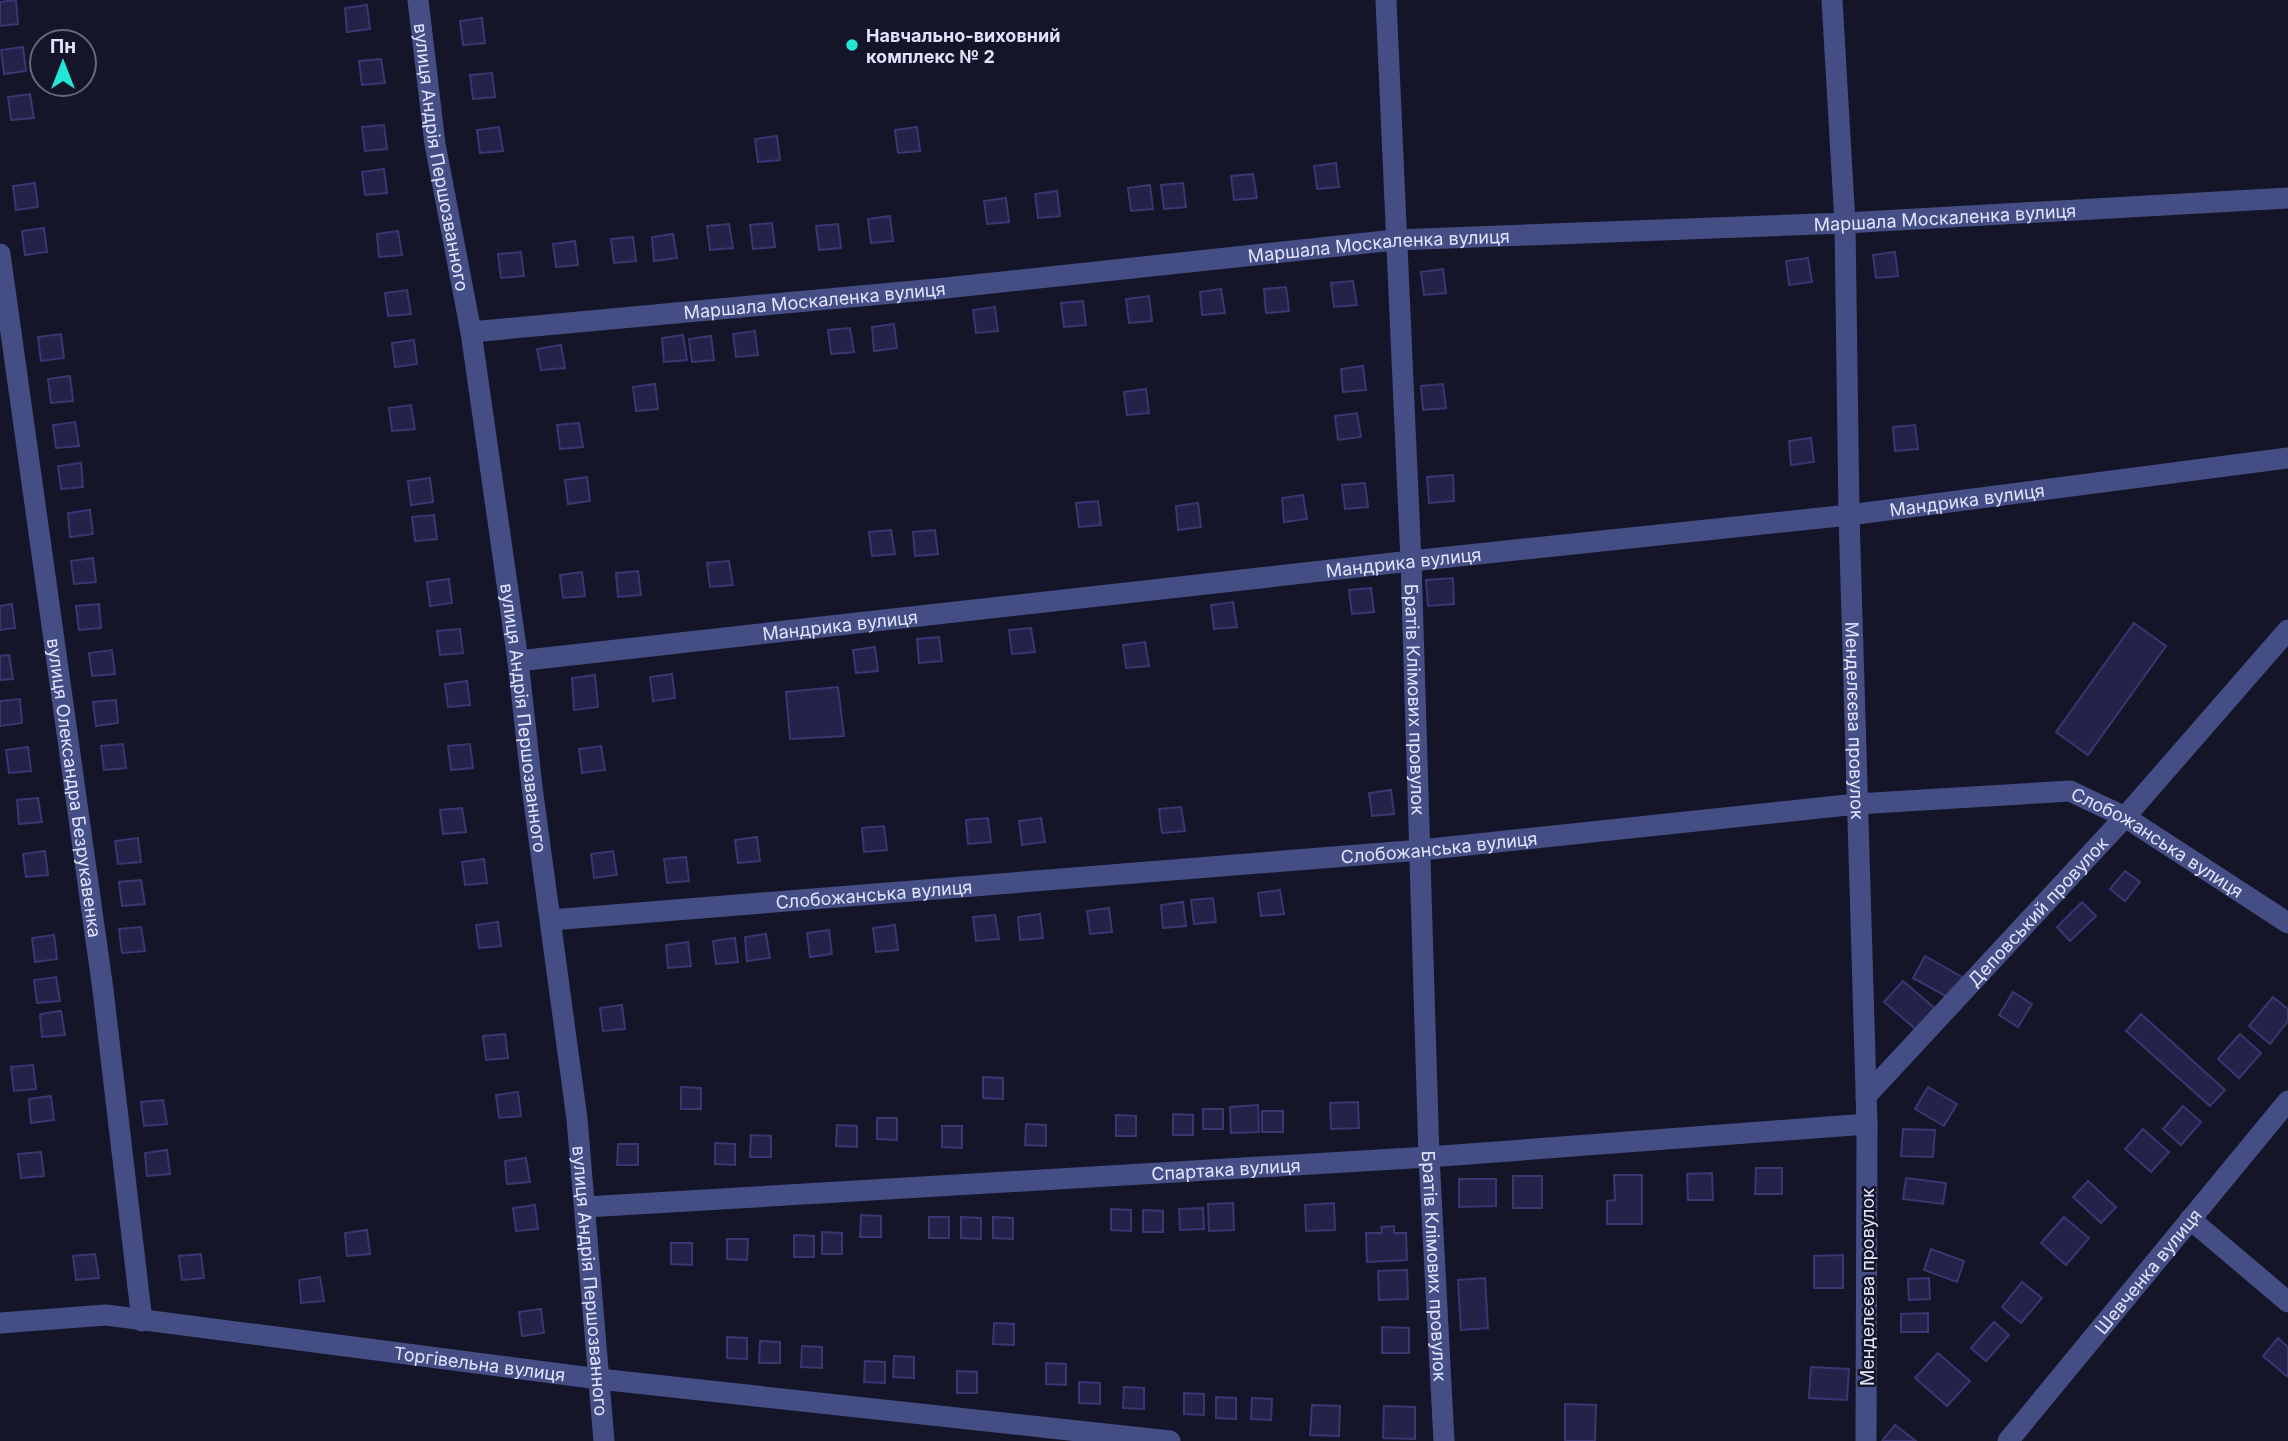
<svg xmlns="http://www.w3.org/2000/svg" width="2288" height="1441" viewBox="0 0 2288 1441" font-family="Inter,sans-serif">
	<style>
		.building { fill: #232349; stroke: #383772; stroke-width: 2 }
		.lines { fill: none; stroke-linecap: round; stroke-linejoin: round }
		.minor { stroke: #454e84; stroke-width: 21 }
		.poi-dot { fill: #23e6d6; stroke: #15152a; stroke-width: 2.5 }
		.labels { text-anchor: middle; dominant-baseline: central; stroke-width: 5; stroke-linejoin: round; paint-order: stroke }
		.poi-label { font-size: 18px; font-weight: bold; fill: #e1e3fc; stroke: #15152a; text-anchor: start }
		.street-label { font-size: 18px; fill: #e1e3fc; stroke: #15152a }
	</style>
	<rect width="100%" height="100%" fill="#15152a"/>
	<path class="building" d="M16,0l2,24 -18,2v-24z
		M367,5l3,24 -23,3 -2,-24z
		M482,18l3,25 -22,2 -3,-24z
		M23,47l3,24 -22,3 -3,-24z
		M381,59l4,24 -23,2 -3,-24z
		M492,73l3,24 -22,2 -3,-24z
		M30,94l4,24 -23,2 -3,-23z
		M384,125l3,24 -22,2 -3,-24z
		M499,127l4,24 -23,2 -3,-23z
		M917,127l3,24 -22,2 -3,-23z
		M777,136l3,24 -22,2 -3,-23z
		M1336,163l3,24 -22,2 -3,-23z
		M384,169l3,24 -22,2 -3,-23z
		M1253,174l4,24 -23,2 -3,-24z
		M35,183l3,24 -22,3 -3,-24z
		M1183,183l3,24 -22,2 -3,-24z
		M1150,185l3,24 -22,2 -3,-23z
		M1057,191l3,25 -22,2 -3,-24z
		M1006,198l3,24 -22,2 -3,-23z
		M890,216l3,25 -22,2 -3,-24z
		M772,223l3,24 -22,2 -3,-24z
		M729,224l4,24 -23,2 -3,-24z
		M838,224l3,24 -22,2 -3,-24z
		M44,228l3,24 -22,3 -3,-24z
		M398,231l4,24 -23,2 -2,-23z
		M673,234l4,24 -23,3 -2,-24z
		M633,237l3,24 -22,2 -3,-24z
		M575,241l3,24 -22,2 -3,-23z
		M521,252l3,24 -23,2 -3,-24z
		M1895,252l3,24 -22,2 -3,-23z
		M1808,258l4,24 -23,3 -3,-24z
		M1443,269l3,24 -22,2 -3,-23z
		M1353,281l4,24 -23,2 -3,-24z
		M1286,287l3,24 -23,2 -2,-24z
		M1221,289l4,24 -23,2 -2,-23z
		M407,290l4,24 -23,2 -3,-23z
		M1149,296l3,25 -23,2 -3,-24z
		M1083,301l3,24 -22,2 -3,-24z
		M995,307l3,24 -22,2 -3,-23z
		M894,324l3,24 -23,3 -2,-24z
		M850,328l4,24 -23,2 -3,-24z
		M755,331l3,24 -22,2 -3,-23z
		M61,334l3,24 -23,3 -3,-24z
		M683,335l4,25 -23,2 -2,-24z
		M711,336l3,24 -22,2 -3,-23z
		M414,340l3,24 -22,3 -3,-24z
		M561,345l4,23 -24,2 -4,-21z
		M1363,366l3,24 -23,2 -2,-23z
		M70,376l3,25 -22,2 -3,-24z
		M655,384l3,25 -22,2 -3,-24z
		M1443,384l3,24 -23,2 -2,-24z
		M1146,389l3,24 -22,2 -3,-23z
		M411,405l4,24 -23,2 -3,-23z
		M1357,413l4,24 -23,3 -3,-24z
		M75,422l4,24 -23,2 -3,-23z
		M579,423l4,24 -23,2 -3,-24z
		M1915,425l3,24 -23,2 -2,-24z
		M1811,438l3,24 -23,3 -2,-24z
		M81,463l2,24 -22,2 -3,-23z
		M1453,475l1,26 -25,2 -2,-26z
		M587,477l3,24 -22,3 -3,-24z
		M430,478l3,24 -22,3 -3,-24z
		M1365,483l3,24 -23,2 -3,-24z
		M1303,495l4,24 -23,3 -2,-24z
		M1098,501l3,24 -22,2 -3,-24z
		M1198,503l3,24 -23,3 -2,-24z
		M90,510l3,24 -23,3 -2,-24z
		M434,515l3,24 -22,2 -3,-24z
		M891,530l4,24 -23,2 -3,-24z
		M935,530l3,24 -23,2 -2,-24z
		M93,558l3,24 -22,2 -3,-23z
		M729,561l4,24 -23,2 -3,-24z
		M638,571l3,24 -23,2 -2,-24z
		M582,572l3,24 -22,2 -3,-23z
		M1453,578l1,26 -26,2 -2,-26z
		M449,579l3,24 -22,3 -3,-24z
		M1371,588l3,24 -22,2 -3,-24z
		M1233,602l4,25 -23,2 -3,-24z
		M12,604l3,24 -15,2v-24z
		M99,604l2,24 -22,2 -3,-24z
		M2134,623l32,23 -78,109 -32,-23z
		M1031,628l4,24 -23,2 -3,-24z
		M460,629l3,24 -23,2 -3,-24z
		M939,637l3,24 -23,2 -2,-24z
		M1145,642l4,24 -23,2 -3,-23z
		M875,647l3,24 -22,2 -3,-23z
		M112,650l3,24 -23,2 -3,-23z
		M9,655l4,24 -13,1v-24z
		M672,674l3,24 -22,3 -3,-24z
		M595,675l3,32 -24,3 -2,-32z
		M467,681l3,24 -22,2 -3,-23z
		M838,687l6,49 -54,3 -4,-47z
		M20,699l2,24 -22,3v-25z
		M116,700l2,23 -22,3 -3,-24z
		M123,744l3,24 -22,2 -3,-24z
		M470,744l3,24 -22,2 -3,-24z
		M601,746l4,24 -23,3 -3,-24z
		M28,747l3,24 -22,2 -3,-23z
		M1391,790l3,24 -22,2 -3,-23z
		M38,798l4,24 -23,2 -2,-24z
		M1181,807l4,24 -23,2 -3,-24z
		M462,808l4,24 -23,2 -3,-24z
		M988,818l3,24 -23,2 -2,-24z
		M1041,818l4,24 -23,3 -3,-24z
		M884,826l3,24 -23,2 -2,-24z
		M757,837l3,24 -22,2 -3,-23z
		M138,838l3,24 -23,2 -3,-23z
		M45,851l3,24 -22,2 -3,-23z
		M613,851l4,24 -23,3 -3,-24z
		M686,857l3,24 -22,2 -3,-24z
		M484,859l3,24 -22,2 -3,-23z
		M2125,871l15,11 -15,19 -15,-12z
		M141,880l4,24 -23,2 -3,-24z
		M1280,890l4,24 -23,2 -3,-23z
		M1213,898l3,24 -22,2 -3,-24z
		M1183,902l3,24 -23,2 -2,-23z
		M2082,902l14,14 -26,25 -13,-14z
		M1109,908l3,24 -22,2 -3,-23z
		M1040,914l3,24 -23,2 -2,-23z
		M995,915l4,24 -23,2 -3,-24z
		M498,922l3,24 -22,2 -3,-23z
		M895,925l3,25 -22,2 -3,-24z
		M141,927l4,24 -23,2 -3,-24z
		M829,930l3,24 -22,3 -3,-24z
		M766,934l4,24 -23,3 -2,-24z
		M54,935l3,24 -22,3 -3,-24z
		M735,938l3,24 -22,2 -3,-23z
		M688,942l3,24 -23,2 -2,-23z
		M1925,956l39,22 -13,21 -38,-21z
		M56,977l4,24 -23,2 -3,-23z
		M1903,981l35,30 -19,21 -35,-30z
		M2013,992l19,12 -14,23 -19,-12z
		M2273,997l15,12v12l-18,23 -21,-18z
		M622,1005l3,24 -22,2 -3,-23z
		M61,1011l4,24 -23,2 -2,-23z
		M2141,1014l84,76 -15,16 -84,-75z
		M505,1034l3,24 -22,2 -3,-24z
		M2240,1034l21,19 -22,25 -21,-19z
		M33,1065l3,24 -22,2 -3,-24z
		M983,1077l20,1v21l-20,-1z
		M681,1087l20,1v21h-20z
		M1928,1087l29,17 -13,22 -29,-17z
		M518,1092l3,24 -22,2 -3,-23z
		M51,1096l3,24 -23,3 -2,-24z
		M163,1100l4,24 -23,2 -3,-24z
		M1358,1102l1,26 -28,1 -1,-26z
		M1258,1105l1,27 -28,1 -1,-26z
		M2183,1106l18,16 -20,23 -18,-16z
		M1203,1109h20v20h-20z
		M1262,1111h21v21h-21z
		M1173,1114l20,1v20h-20z
		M1116,1115l20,1v20h-20z
		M877,1118h20v22l-20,-1z
		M1026,1124l20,1v21l-21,-1z
		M837,1125l20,1v21l-21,-1z
		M942,1126h20v22l-20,-1z
		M1903,1129l32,1 -2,27 -32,-1z
		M2143,1129l26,23 -18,20 -26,-23z
		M751,1135l20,1v21h-21z
		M715,1143l20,1v21l-20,-1z
		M618,1144h20v21h-21z
		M167,1150l3,24 -23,2 -2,-23z
		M41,1152l3,24 -23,2 -3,-24z
		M526,1158l4,24 -23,2 -2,-23z
		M1756,1168h26v26h-27z
		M1712,1173l1,27h-25l-1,-26z
		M1614,1175h28v49h-35v-23l8,-1z
		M1513,1176h29v32h-29z
		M1906,1178l40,5 -3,21 -40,-5z
		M1459,1179h37v27l-37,1z
		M2088,1181l28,26 -15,16 -28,-26z
		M1233,1203l1,27 -25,1 -1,-27z
		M1334,1203l1,27 -29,1 -1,-26z
		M535,1205l3,24 -22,2 -3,-23z
		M1203,1208l1,21 -24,1 -1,-21z
		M1111,1209l20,1v21l-20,-1z
		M1143,1210l20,1v21h-20z
		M861,1215l20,1v21h-21z
		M929,1217h20v21h-20z
		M961,1217l20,1v21l-20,-1z
		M993,1217l20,1v21l-20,-1z
		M2064,1217l25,21 -23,27 -25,-22z
		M1394,1226v7h12l1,27 -40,2 -1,-29h16l-1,-6z
		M367,1230l3,24 -23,2 -2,-23z
		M822,1232l20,1v21h-20z
		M794,1235l20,1v21h-20z
		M727,1239h21l-1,21 -20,-1z
		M671,1243h21v22l-21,-1z
		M1931,1249l33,12 -7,21 -33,-12z
		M95,1254l4,24 -23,2 -3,-24z
		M201,1254l3,24 -22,2 -3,-24z
		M1843,1255v33h-29v-32z
		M1407,1270l1,29 -29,1 -1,-29z
		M320,1277l4,24 -23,2 -2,-23z
		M1485,1278l3,50 -27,2 -3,-50z
		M1929,1278l1,21 -21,1 -1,-21z
		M2022,1282l20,16 -21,25 -19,-16z
		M541,1309l3,24 -22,3 -3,-24z
		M1928,1313v19h-27v-18z
		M1994,1322l15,13 -23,26 -15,-13z
		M994,1323l20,1v21l-21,-1z
		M1382,1327l27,1v25h-27z
		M727,1337l20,1v21l-20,-1z
		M2278,1338l10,9v30l-25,-21z
		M760,1341l20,1v21h-21z
		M802,1346l20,1v21l-21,-1z
		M1938,1353l32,28 -23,25 -32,-28z
		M894,1356l20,1v21l-21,-1z
		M865,1361l20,1v21l-21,-1z
		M1046,1363l20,1v21l-20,-1z
		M1811,1367l38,2 -2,31 -38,-2z
		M957,1371l20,1v21h-20z
		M1079,1382l21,1v21l-21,-1z
		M1124,1387l20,1v21l-21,-1z
		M1184,1393l20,1v21l-20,-1z
		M1216,1397l20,1v21l-20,-1z
		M1252,1398l20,1 -1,21 -20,-1z
		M1565,1404l31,1 -1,36h-30z
		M1312,1405l28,1 -1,30 -29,-1z
		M1384,1406l31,1v32l-32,-1z
		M1895,1425l21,16h-34z"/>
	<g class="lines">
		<g class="minor">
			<path id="s1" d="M418,0l17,144 36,188 47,329 14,126 45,332 27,322"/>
			<path id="s2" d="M1386,0l25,561 18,596 15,284"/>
			<path id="s3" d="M1832,0l13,223 4,292 18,609 -1,317"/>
			<path id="s4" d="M0,254l103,736 39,331"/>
			<path id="s5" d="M471,332l465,-43 459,-49 450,-17 443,-25"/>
			<path id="s6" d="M518,661l893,-100 438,-46 439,-57"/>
			<path id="s7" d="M551,920l870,-70 436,-46 213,-13 55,26 163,106"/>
			<path id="s8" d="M1866,1096l259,-279 163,-187"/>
			<path id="s9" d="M585,1207l844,-50 438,-33"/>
			<path d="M2190,1219l98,83"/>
			<path id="s10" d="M0,1323l106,-8 493,64 571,62"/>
			<path id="s11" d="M2008,1441l280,-340"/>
		</g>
	</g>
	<circle class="poi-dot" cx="852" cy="45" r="7"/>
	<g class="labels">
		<g class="poi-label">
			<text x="866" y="35">Навчально-виховний<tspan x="866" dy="21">комплекс № 2</tspan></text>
		</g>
		<g class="street-label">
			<text stroke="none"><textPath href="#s1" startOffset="159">вулиця Андрія Першозванного</textPath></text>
			<text stroke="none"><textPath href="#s5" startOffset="1479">Маршала Москаленка вулиця</textPath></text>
			<text stroke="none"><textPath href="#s5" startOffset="912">Маршала Москаленка вулиця</textPath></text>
			<text stroke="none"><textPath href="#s5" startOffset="345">Маршала Москаленка вулиця</textPath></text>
			<text stroke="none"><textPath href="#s6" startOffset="1458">Мандрика вулиця</textPath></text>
			<text stroke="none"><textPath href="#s6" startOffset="891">Мандрика вулиця</textPath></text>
			<text stroke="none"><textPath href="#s6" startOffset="324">Мандрика вулиця</textPath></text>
			<text stroke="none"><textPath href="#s2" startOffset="700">Братів Клімових провулок</textPath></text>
			<text stroke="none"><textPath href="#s1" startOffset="726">вулиця Андрія Першозванного</textPath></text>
			<text stroke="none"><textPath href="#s3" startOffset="721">Менделєєва провулок</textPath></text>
			<text stroke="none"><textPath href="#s4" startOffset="539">вулиця Олександра Безрукавенка</textPath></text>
			<text stroke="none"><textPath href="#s7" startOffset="1626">Слобожанська вулиця</textPath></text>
			<text stroke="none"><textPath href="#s7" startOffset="891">Слобожанська вулиця</textPath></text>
			<text stroke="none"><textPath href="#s7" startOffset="324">Слобожанська вулиця</textPath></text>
			<text stroke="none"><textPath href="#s8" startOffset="252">Деповський провулок</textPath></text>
			<text stroke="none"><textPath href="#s9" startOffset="642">Спартака вулиця</textPath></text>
			<text stroke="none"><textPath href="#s2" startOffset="1267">Братів Клімових провулок</textPath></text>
			<text stroke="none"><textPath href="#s11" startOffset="220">Шевченка вулиця</textPath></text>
			<text stroke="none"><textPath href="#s1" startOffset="1293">вулиця Андрія Першозванного</textPath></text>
			<text transform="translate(1867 1287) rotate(-90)">Менделєєва провулок</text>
			<text stroke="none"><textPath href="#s10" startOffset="483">Торгівельна вулиця</textPath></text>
		</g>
	</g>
	<g transform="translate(63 63)"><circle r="33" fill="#15152a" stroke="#67677e" stroke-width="2"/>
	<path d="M0-5L12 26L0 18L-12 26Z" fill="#23e6d6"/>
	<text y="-10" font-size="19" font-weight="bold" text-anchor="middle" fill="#e1e3fc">Пн</text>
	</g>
</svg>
